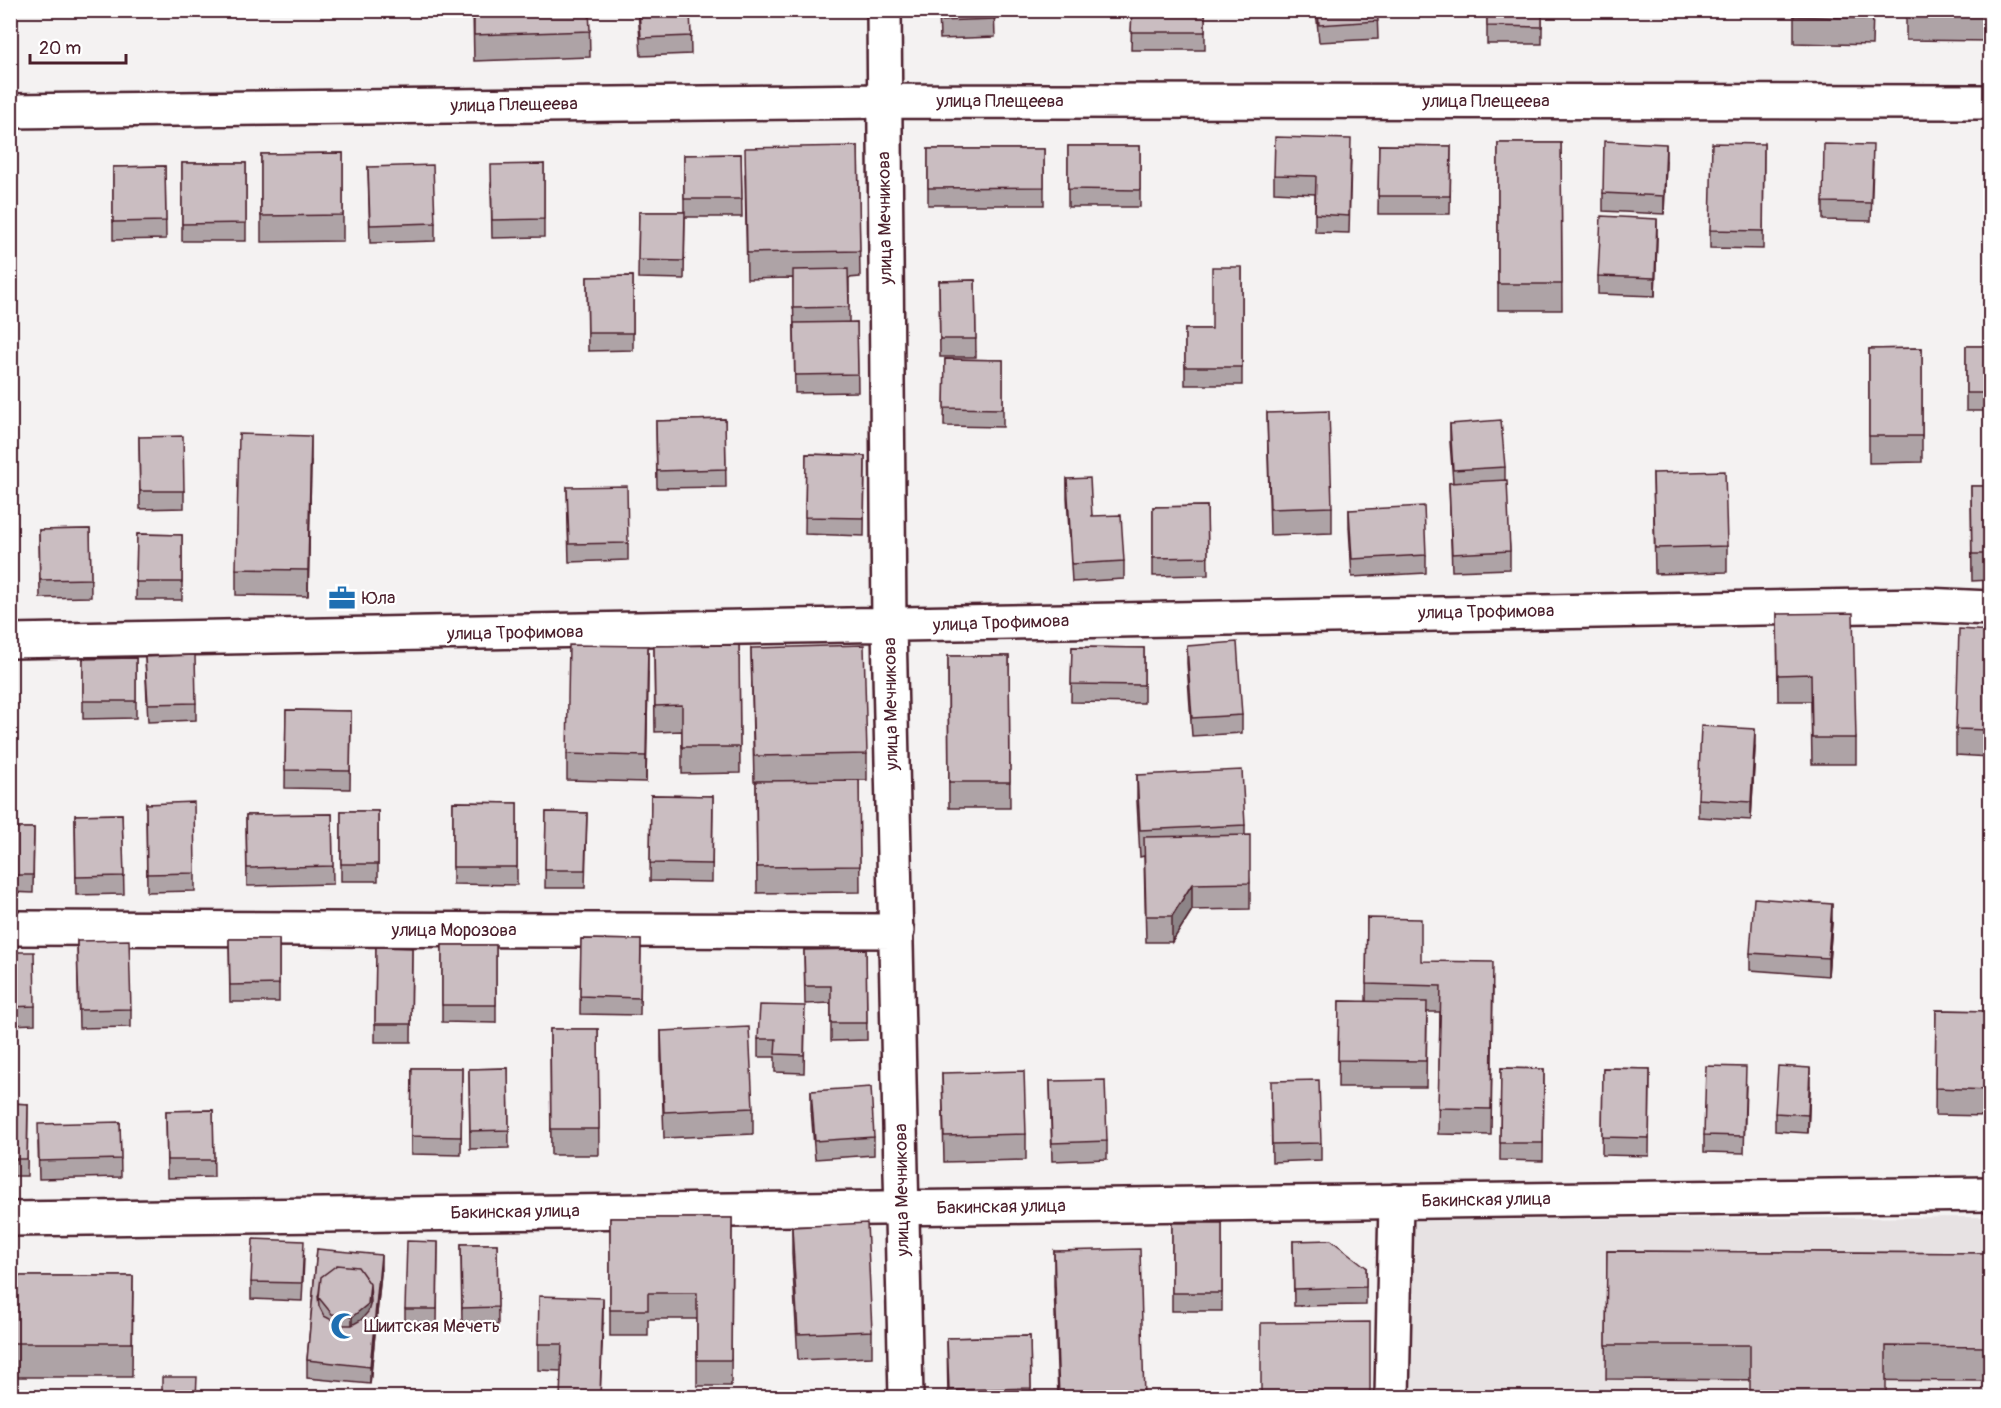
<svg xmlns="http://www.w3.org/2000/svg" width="2001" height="1408" viewBox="0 0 2001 1408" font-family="Pangolin,sans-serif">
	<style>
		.built { fill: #e7e2e3 }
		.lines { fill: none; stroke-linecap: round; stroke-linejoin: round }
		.minor-casing { stroke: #4a1f2b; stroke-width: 38 }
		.major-casing { stroke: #4a1f2b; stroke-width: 38 }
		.minor { stroke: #fff; stroke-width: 33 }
		.major { stroke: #fff; stroke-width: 33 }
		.wall { fill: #aea3a6; stroke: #4a1f2b; stroke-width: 1.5 }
		.shaded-wall { fill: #8d8487; stroke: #4a1f2b; stroke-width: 1.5 }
		.building { fill: #cabdc1; stroke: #4a1f2b; stroke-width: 1.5; fill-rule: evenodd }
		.labels { text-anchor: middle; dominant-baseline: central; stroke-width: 4.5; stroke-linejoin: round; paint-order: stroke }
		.street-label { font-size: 18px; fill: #4a1f2b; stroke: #fff }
		.poi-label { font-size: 18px; fill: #4a1f2b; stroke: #fff; text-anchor: start }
	</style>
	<rect width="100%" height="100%" fill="#f4f2f2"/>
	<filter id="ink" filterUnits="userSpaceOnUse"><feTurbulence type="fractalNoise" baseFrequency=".0167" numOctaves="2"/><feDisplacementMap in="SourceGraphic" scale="12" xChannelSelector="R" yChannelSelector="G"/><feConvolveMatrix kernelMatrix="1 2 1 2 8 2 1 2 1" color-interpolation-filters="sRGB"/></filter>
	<g filter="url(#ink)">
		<path class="built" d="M1990,1217v180h-582l-1,-177z"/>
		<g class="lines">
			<defs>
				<path id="minor" d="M884,10l5,616 17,772
					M10,111l873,-10 1107,1
					M10,641c638,-11 1276,-26 1914,-36l66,3
					M10,928l887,3
					M1392,1398l4,-197"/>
				<path id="major" d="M10,1219l1980,-25"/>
			</defs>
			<use href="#minor" class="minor-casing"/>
			<use href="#major" class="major-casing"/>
			<use href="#minor" class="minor"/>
			<use href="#major" class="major"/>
		</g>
		<path class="wall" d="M473,10h116l1,47 -116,4z
			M638,10h52l1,44 -50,2z
			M939,10h55l1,27 -55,2z
			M1132,10h73v40h-74z
			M1316,10h61l1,29 -59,3z
			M1487,10h55v34h-55z
			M1794,10h79l-1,35 -78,-2z
			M1906,10h84v31l-84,-1z
			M1498,143h63l1,167h-64z
			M1764,144l-1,105 -53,-1v-18z
			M1379,145l72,1 -1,68h-72z
			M858,146l2,131 -11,1v45l8,-1 1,70 -63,1 -2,-115 -46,1 -2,-105z
			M1068,146h72v61h-72z
			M928,149h116v56h-116z
			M343,153v88l-82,1v-88z
			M741,154l1,63h-57l-1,62 -46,-1 1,-66h45v-57z
			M1351,157l-2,76 -34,-1v-38l-41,-2v-17z
			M1666,161l-2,53 -61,-3v-18z
			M182,163h64v78h-64z
			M1873,163l-2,58 -48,-1v-18z
			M544,164v73l-52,1 -1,-55z
			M165,166l1,73 -53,1v-73z
			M368,167l67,56v18l-65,2z
			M1657,236l-2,60 -57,-2v-18z
			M1242,267v118h-57v-56h27z
			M633,276v74l-45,1 -1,-74z
			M975,280l1,77h-36l-1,-76z
			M1966,346h24v65h-24z
			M1922,348v114l-53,1v-114z
			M945,359l58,1v67l-59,-1z
			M1267,413l65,94v26l-62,2z
			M725,419l1,68 -69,1 -1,-67z
			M1450,424l55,43v13l5,71v18l-58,2 -3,-88 4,-1 -3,-40z
			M139,437l45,54v17l-44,1z
			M806,454l59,2 -1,80 -59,-2z
			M311,462l-3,134 -72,-1v-26z
			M1653,473l74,73v26l-72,2z
			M1067,479l57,82v18l-52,3 -5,-85z
			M1971,486h19v94l-18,1z
			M567,487l61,56v17l-59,2z
			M1207,506l1,69 -55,1v-69z
			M1349,510l77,45v18l-74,4 -3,-50z
			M90,529l1,68 -51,1 -1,-68z
			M137,534l45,1v65h-46z
			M1777,614l79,124v26h-44l-1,-63h-33z
			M1990,631v126l-34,-2v-26z
			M739,645l1,128 -58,1v-43l-27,1 -1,-86z
			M1187,646l55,69v18l-50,3 -5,-73z
			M1072,647l72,1v55l-73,-1z
			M751,648l116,106v26h-23h15l1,112 -103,1 -1,-111h-2z
			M948,656h61l1,152h-61z
			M145,657l51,46v17l-48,2z
			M136,658v60l-53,1v-60z
			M648,673l-2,109 -79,-2v-26z
			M286,710l65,1 -1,78 -65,-1z
			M1755,747l-4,73 -53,-3v-18z
			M1137,775l108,50v11l5,47v26l-58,1 -20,32h-26l-2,-86 -4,1 -3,-56z
			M651,795l62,1 -1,86 -62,-1z
			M453,802l64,1v82l-64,-1z
			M146,804l49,69v18l-48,1z
			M341,811h37v70h-37z
			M546,812l41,1 -2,75h-40z
			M122,814l2,80 -48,1 -1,-80z
			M332,814l1,70 -86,2 -1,-71z
			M10,828h24l-1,65 -23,-1z
			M1367,918l54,43 72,27 -2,147 -53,-1 2,-122h-13l-1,75h-88l1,-86 27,1z
			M1832,922l-4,54 -78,-6v-17z
			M229,939h50v63h-49z
			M581,939l60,1 -1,75 -60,-1z
			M77,941l54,68v18l-52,1z
			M442,945h54v78l-54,-1z
			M376,947l36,1 -1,94h-36z
			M866,949l1,91 -36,1v-38l-26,1 -1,-54z
			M10,952l25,54v18l-25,1z
			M1936,1010l54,1v105l-55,-1z
			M805,1024l-1,49 -29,-1v-15h-17v-18z
			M550,1029h48l1,126h-48z
			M661,1031l92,77v26l-89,4 -3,-81z
			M412,1068h50l-1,87 -50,-1z
			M508,1068l1,80 -39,1 -1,-80z
			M1501,1068l43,1 -1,92 -43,-1z
			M1603,1068l47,1 -1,87 -47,-1z
			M942,1073l84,61v26l-82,2z
			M1050,1081l57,60v18l-55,2z
			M1746,1085l-2,68 -40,-1v-17z
			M1810,1086l-2,47 -33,-2v-18z
			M811,1091l63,46v18l-59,4 -4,-50z
			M1271,1099l50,44v17l-49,2z
			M10,1103l18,1 -1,72h-17z
			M213,1110l1,67 -47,1 -1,-67z
			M120,1122l1,55 -82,2 -1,-37z
			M610,1218h122l-1,168h-34v-67h-49v17h-38z
			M1172,1223h50v88h-50z
			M792,1227l80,104v26l-74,3 -6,-106z
			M1293,1241l73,26v38l-72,1z
			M438,1242l-1,85 -32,-1v-17z
			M461,1244h36l1,81h-36z
			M317,1249l64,24 -11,111 -63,-6v-18z
			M1054,1251l90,147h-86l-4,-113z
			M1607,1251l383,2v128l-384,-2z
			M304,1259l-2,42 -51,-2v-17z
			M10,1276h123l-1,101h-122z
			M603,1324l-42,47 -23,-1v-26z
			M1030,1336l1,62h-83l-1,-60z"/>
		<path class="shaded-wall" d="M1666,144v17l-2,53v-18z
			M1657,219v17l-2,60v-18z
			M311,436v26l-3,134v-26z
			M648,646v27l-2,109v-26z
			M1755,729v18l-4,73v-18z
			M1192,884v26l-20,32v-26z
			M1832,904v18l-4,54v-18z
			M1810,1068v18l-2,47v-18z
			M381,1255v18l-11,111v-17z
			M370,1284v26l-18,33v-26z
			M603,1298v26l-3,74z"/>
		<path class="building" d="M474,10h115l1,21 -116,4z
			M639,10h51l1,26 -50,2z
			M940,10h54l1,9 -55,2z
			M1132,10h73v22h-74z
			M1318,10h59l1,11 -59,4z
			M1487,10h55v17l-55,-1z
			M1794,10h78v9l-78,-3z
			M1906,10h84v5l-84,-1z
			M1275,137l76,2 -2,77 -34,-2 1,-38 -42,-1z
			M1604,141l62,3 -2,52 -61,-3z
			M1498,143h63l1,141h-64z
			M1712,143l52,1 -1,87 -53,-1z
			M1824,144l49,1 -2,58 -48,-1z
			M1379,145l72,1 -1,50h-72z
			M858,146l2,105 -113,2 -2,-105z
			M1068,146h72v44l-72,-1z
			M928,149h116v38l-116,1z
			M343,153v62l-82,1v-62z
			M741,154l1,45h-58v-44z
			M182,163h64v60l-64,1z
			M544,164v55l-52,1 -1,-55z
			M433,165l2,58 -65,2 -2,-58z
			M165,166l1,55 -53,1v-55z
			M639,212h46l-1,49 -46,-1z
			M1601,216l56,3 -2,59 -57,-2z
			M1212,267h30v100h-57v-38h27z
			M848,269l1,38 -56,1v-38z
			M633,276v57h-45l-1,-56z
			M975,280l1,59h-36l-1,-58z
			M857,322l1,52 -63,1 -1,-52z
			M1966,346h24v47h-24z
			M1922,348v88h-53v-87z
			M945,359l58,1v49l-59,-1z
			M1329,411l3,96 -62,2 -3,-96z
			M725,419l1,50 -69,2 -1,-50z
			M1501,420l4,47 -52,3 -3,-46z
			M239,434l72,2 -3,134 -72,-1z
			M183,436l1,55h-44l-1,-54z
			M806,454l59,2 -1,62 -59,-1z
			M1725,471l2,75 -72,2 -2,-75z
			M1090,478l2,38 29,-1 3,46 -52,3 -5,-85z
			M1507,480l3,71 -58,3 -3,-71z
			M627,486l1,57 -59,1 -2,-57z
			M1971,486h19v68h-18z
			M1207,506l1,51 -55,1v-51z
			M1424,506l2,49 -74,4 -3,-49z
			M90,529l1,50 -51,1 -1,-50z
			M137,534l45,1v47h-46z
			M1853,613l3,125h-44l-1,-64 -33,1 -1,-61z
			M1959,629l31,2v99l-34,-1z
			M1237,642l5,73 -50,3 -5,-72z
			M569,645l79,1 -2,110 -79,-2z
			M739,645l1,102h-58v-42l-27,1 -1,-60z
			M864,645l3,109 -113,2 -3,-108z
			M1072,647l72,1v37l-73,-1z
			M195,655l1,48 -48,1 -3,-47z
			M948,656h61l1,126h-61z
			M136,658v43h-53v-42z
			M286,710l65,1 -1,60 -65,-1z
			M1701,726l54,3 -4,73 -53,-3z
			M1242,770l3,55 -105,5 -3,-55z
			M859,780l1,86 -103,1 -1,-86z
			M651,795l62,1 -1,68 -62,-1z
			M194,802l1,71 -48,1 -1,-70z
			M453,802l64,1v64h-64z
			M341,811h37v53h-37z
			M546,812l41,1 -2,57h-40z
			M122,814l2,62 -48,1 -1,-62z
			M332,814l1,52 -86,2 -1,-53z
			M10,828h24l-1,47h-23z
			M1250,835v48l-58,1 -20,32h-26l-2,-79z
			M1754,898l78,6 -4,54 -78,-5z
			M1367,918l54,1v42l72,1 -2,147 -53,-1 3,-122 -75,-2z
			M229,939h50v45l-49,1z
			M581,939l60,1 -1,58 -60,-2z
			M129,940l2,69 -52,1 -2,-69z
			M442,945h54v60h-54z
			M376,947l36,1 -1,76h-36z
			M866,949l1,74h-36v-37h-26l-1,-36z
			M10,952h24l1,54 -25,1z
			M1339,1001l88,1 -1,59 -88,-1z
			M760,1005l45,1 -1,49 -29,-1 1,-15h-18z
			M1936,1010l54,1v79l-55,-2z
			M749,1027l4,81 -89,4 -3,-81z
			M550,1029h48l1,100h-48z
			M1706,1066l40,1 -2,69 -40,-1z
			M1778,1066l32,2 -2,47 -33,-2z
			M412,1068h50l-1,69 -50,-1z
			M508,1068l1,62 -39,1 -1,-62z
			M1501,1068l43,1 -1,74h-43z
			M1603,1068l47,1 -1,69 -47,-1z
			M1024,1071l2,63 -82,2 -2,-63z
			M1105,1080l2,61 -55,2 -2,-62z
			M1319,1080l2,63 -49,1 -1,-63z
			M871,1087l3,50 -59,4 -4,-50z
			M10,1103l18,1 -1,55h-17z
			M213,1110l1,50h-47l-1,-49z
			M120,1122l1,37 -82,2 -1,-37z
			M610,1218h122l-1,142h-34v-67h-49v17h-38z
			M867,1223l5,108 -74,3 -6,-107z
			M1172,1223h50v70h-50z
			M253,1239l51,2 -2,42 -51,-1z
			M1331,1240l35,27v20l-72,2 -1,-48z
			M407,1241l31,1 -1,67h-32z
			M461,1244h36l1,63 -36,1z
			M317,1249l64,6 -11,112 -63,-7zM337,1265l21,2 12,17 1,18 -3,10 -7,8 -9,5h-11l-17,-9 -5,-10 -1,-10 1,-3 2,-16z
			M1140,1249l4,149h-85l-5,-147z
			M1607,1251l383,2v94l-104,-1v52h-136v-53h-144z
			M337,1265l21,2 12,17 -2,20 -16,13 -20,-3 -13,-16 2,-21z
			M10,1276h123l-1,67h-122z
			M539,1296l64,2 -3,100h-40l2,-54h-24z
			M1370,1322v76h-109v-75z
			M1030,1336l1,52 -82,2 -2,-52z
			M162,1377h35l-1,21h-34z"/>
	</g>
	<defs>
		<symbol id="office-bare" viewBox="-9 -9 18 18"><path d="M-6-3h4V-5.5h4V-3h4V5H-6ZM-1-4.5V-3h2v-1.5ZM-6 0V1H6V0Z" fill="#1f6fb2" stroke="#fff" stroke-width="2.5" paint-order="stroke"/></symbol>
		<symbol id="mosque-bare" viewBox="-9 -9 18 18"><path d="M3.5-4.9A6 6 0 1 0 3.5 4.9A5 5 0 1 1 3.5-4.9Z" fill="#1f6fb2" stroke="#fff" stroke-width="2.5" paint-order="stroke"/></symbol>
	</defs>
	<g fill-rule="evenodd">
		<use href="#office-bare" x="323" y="579" width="38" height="38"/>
		<use href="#mosque-bare" x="325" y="1307" width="38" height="38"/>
	</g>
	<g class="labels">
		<g class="street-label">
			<text x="1000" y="101">улица Плещеева</text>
			<text x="1486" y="101">улица Плещеева</text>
			<text transform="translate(514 105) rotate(-1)">улица Плещеева</text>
			<text transform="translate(885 218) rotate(-91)">улица Мечникова</text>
			<text transform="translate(1486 612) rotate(-1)">улица Трофимова</text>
			<text transform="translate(1001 623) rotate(-2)">улица Трофимова</text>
			<text transform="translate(515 633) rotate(-1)">улица Трофимова</text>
			<text transform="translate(891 704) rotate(-91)">улица Мечникова</text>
			<text x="454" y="930">улица Морозова</text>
			<text transform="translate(902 1190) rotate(-91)">улица Мечникова</text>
			<text transform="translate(1486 1200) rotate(-1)">Бакинская улица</text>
			<text transform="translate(1001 1207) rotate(-1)">Бакинская улица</text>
			<text transform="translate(515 1212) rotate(-1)">Бакинская улица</text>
		</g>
		<g class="poi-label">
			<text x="362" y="598">Юла</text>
			<text x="364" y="1326">Шиитская Мечеть</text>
		</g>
	</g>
	<rect width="2001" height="1408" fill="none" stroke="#fff" stroke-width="36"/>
	<rect x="18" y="18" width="1965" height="1372" fill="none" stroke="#4a1f2b" stroke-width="2" filter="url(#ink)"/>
	<path d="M30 54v9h96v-9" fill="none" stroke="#4a1f2b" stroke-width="3"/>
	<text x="39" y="54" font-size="18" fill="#4a1f2b" stroke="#ffffff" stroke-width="4.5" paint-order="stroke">20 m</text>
</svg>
